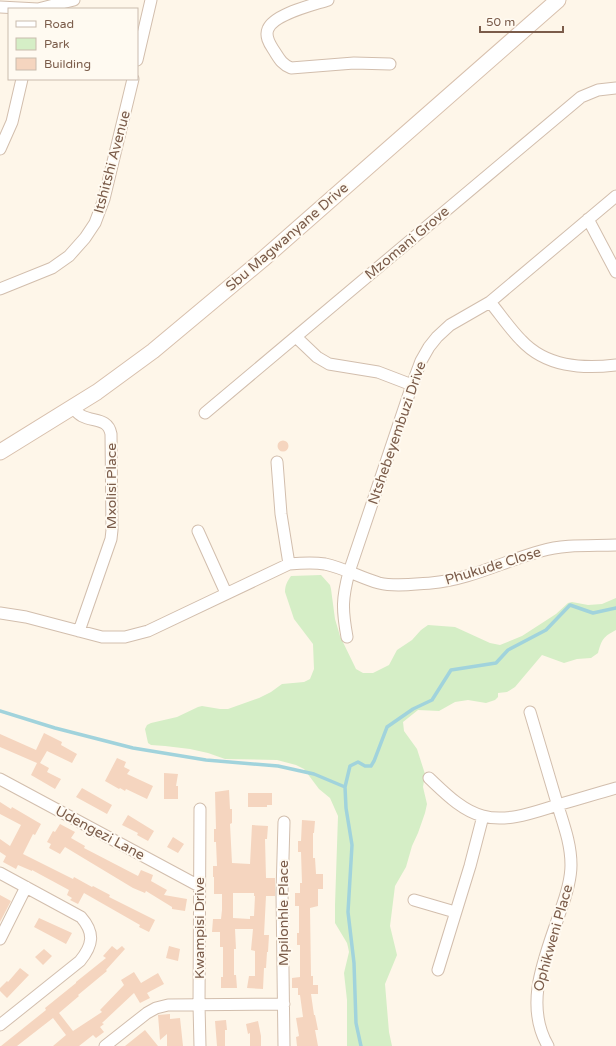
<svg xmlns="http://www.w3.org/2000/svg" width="616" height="1046" viewBox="0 0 616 1046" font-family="'Varela Round',sans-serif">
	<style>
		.green { fill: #d5eec6 }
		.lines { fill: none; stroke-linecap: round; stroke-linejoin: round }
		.stream { stroke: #a1d3dc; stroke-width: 3.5 }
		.building { fill: #f5d5bf; fill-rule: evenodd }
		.minor-casing { stroke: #d2bead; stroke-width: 13 }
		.secondary-casing { stroke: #d8c0ad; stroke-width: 17 }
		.minor { stroke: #fff; stroke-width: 11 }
		.secondary { stroke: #fff; stroke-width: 15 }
		.labels { text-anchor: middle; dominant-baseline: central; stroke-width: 4; stroke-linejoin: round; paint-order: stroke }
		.street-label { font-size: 14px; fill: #7b5c4a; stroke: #fffaf1 }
	</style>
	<rect width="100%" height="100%" fill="#fef6e9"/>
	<path class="green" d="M321,575l9,10 1,4 4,30 5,17 16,33 7,4h10l16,-8 8,-15 15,-10 9,-10 7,-5 27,2 35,16 10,2 22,-9 34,-22 12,-11 4,-1 16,3 14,-1 14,-6v32c-13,7 -14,9 -18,23l-7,5 -14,1 -13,4 -22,-8 -27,32 -8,5 -9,1v4l-3,3 -9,3 -18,-3 -13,2 -16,9 -21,-1 -15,12 1,9 13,18 8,25 -2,13 4,17 -2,9 -7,20 -6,13 -6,21 -11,19 -5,40 7,29 -12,29 4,48 3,14h-45v-46l-3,-27 5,-21 -1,-5 -1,-4 -12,-20v-18l3,-89 -8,-18 -11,-9 -15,-20 -8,-4 -19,-5 -52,-1 -17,-6 -18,-4 -25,-3 -14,-1 -3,-2 -3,-14 2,-4 4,-2 26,-6 21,-10 4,-1 18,3h8l31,-11 12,-6 11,-8 22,-2 6,-3 4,-10 -1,-25 -19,-25 -9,-27c0,-7 2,-10 6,-16z"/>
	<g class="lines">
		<path class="stream" d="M0,711l55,17 78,20 73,12 72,6 36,8 31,13
			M361,1046l-5,-23 -2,-60 -6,-51 4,-67 -6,-37 -1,-21 5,-21 8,-4 7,4h6l3,-5 13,-34 26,-18 19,-9 19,-30 45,-7 12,-13 38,-20 24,-25 23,8 23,-5"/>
	</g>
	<path class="building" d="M277.5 446a5.5 5.5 0 1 1 11 0a5.5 5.5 0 1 1-11 0Z
		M44,733l18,9 -1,3 16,9 -5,9 -25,-12 -7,12 9,5 -2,4 14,7 -6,10 -24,-14 6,-12 -37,-16v-13l36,16z
		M117,758l9,4 -2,5 6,3 -3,4 26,12 -6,13 -21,-10 -1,2 -5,-3 -1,1 -14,-8z
		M164,773l14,1 -2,12h2v13h-14z
		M82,788l30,17 -5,9 -31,-17z
		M229,790l1,19h2v14l-2,1 2,39 18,1 2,-39 16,1 -1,13h-2l1,39h9v18h-9l-2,39h5l-1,17h-1l-1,16h-2l-1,21 -16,-1 2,-12h6v-25l-4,-1 2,-21h-18l1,20h-2v26h2l1,13h-16v-11h2v-30h-3v-15h-8l1,-13h8l1,-9v-16h-8v-17h-1v-11h4l-1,-24h-2v-13h2l-1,-37zM233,893h21v3h1l-1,20h-4v3l-17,-1z
		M248,793h24v12h-5v2h-19z
		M0,802l11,7 1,-2 29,17 -6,11 -2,-1 -10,20 50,25 1,-2 18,10 1,-1 17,9 -1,2 46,23 -6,12 -10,-5 1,-2 -56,-32 -6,11 -8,-4 2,-2 -5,-3 2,-5 -37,-20v1l-14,-6 -2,4 -13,-7 3,-6 -6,-4v-13l10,7 11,-21 -21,-11z
		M128,815l26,16 -6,10 -11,-6 1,-2 -16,-8z
		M302,820l13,1 -1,12h-1v25h2l1,16h7v15h-5v17l-8,2 1,68h2v9h5v9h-7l3,21h1l3,15h-3l3,16h-21l-1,-9 3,-1 -3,-18 7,-1 -3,-22h-2v-7h-6v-10l8,-1v-32h-3v-12h2v-27h-4v-13h5v-10h2l-1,-31h-3v-11h3z
		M60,824l15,8 -4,6 14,8 -1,2 54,28 3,-6 12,5 -2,6 16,9 -3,5 23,4 -2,12 -13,-2v-2l-26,-16 -1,2 -12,-5 -68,-41 -5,7 -11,-6 2,-4 -4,-2 6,-11 2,1z
		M173,837l11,7 -6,9 -11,-6z
		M0,895l11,6 -11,21z
		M39,918l33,15 -6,11 -32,-17z
		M112,946l5,4 5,-4 3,3 -19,21 1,1 -29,24 1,1 -20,17 14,18 29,-19 -2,-2 24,-25 -3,-5 13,-8 7,11 17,-10 6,11 -17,9 3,5 -10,5 -6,-10 -32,30 2,1 -4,3 4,5 -8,6 -3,-3 -14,11h-26l13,-11 -13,-17 -36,28h-16l45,-36 -1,-2 31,-25v-1l30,-24 -3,-2z
		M169,946l11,3 -2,12 -12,-3z
		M44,949l8,7 -9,9 -8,-8z
		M20,968l9,7 -22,23 -7,-7v-3l7,-7 1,1z
		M170,1014v5l10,-1 3,28h-16v-12l-7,6 -2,-25z
		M226,1020l1,10h-2v16h-8l-2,-25z
		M258,1021l3,15v10h-11v-13l-2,1 -2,-10z
		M145,1030l13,16h-33z"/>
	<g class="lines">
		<defs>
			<path id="minor" d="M328,0c-15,5 -54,14 -60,29 -3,7 1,14 5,20 6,9 8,15 18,19l63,-5 36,1
				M0,7l38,2 36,-9
				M137,60l14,-60
				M0,149l12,-27 10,-43
				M588,219l28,53
				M0,289l52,-21 17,-12 16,-18 10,-15 9,-24 29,-120
				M490,302c10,12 20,27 31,38 25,27 61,29 95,25
				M296,337l21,20 12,7 49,8 34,13
				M72,407c3,3 6,7 10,9 12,6 26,2 29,18l1,96 -1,9 -32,92
				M205,413l376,-316 17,-7 18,-2
				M277,462l4,52 8,50
				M198,531l28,62
				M0,613l26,4 76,20h23l23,-6 141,-67c11,-1 24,-2 36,0 19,4 36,14 54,19 16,4 35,1 52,0 38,-3 73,-22 110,-32 24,-7 50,-5 75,-6
				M347,637c-5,-28 -5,-38 2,-65l63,-187 9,-24 8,-14 8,-10 13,-12 40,-23 126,-106
				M530,712c9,30 18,60 27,91 6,20 14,40 14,62 0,16 -5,31 -11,47 -14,43 -37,91 -12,134
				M429,778c15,14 33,33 54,38 25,7 54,-5 78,-12 18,-5 37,-11 55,-16
				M0,779l199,107
				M200,809l-1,196 1,41
				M284,822l-2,71 2,153
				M0,873l81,44c14,16 12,28 -1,44l-80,64
				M414,900l41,12
				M0,939l26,-52
				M438,970l32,-104 13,-50
				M105,1046l42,-33 9,-5 12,-3 116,-1"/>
			<path id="secondary" d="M0,452l97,-60 56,-41 109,-91 296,-260"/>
		</defs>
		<use href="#minor" class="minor-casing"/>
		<use href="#secondary" class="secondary-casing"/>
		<use href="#minor" class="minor"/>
		<use href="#secondary" class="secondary"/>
	</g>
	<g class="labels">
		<g class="street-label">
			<text transform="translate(112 162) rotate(-75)">Itshitshi Avenue</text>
			<text transform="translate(287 237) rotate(-41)">Sbu Magwanyane Drive</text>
			<text transform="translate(407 243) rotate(-40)">Mzomani Grove</text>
			<text transform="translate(397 433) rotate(-71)">Ntshebeyembuzi Drive</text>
			<text transform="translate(111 486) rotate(-90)">Mxolisi Place</text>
			<text transform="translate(493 566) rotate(-17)">Phukude Close</text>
			<text transform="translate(100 833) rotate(28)">Udengezi Lane</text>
			<text transform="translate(283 913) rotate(-90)">Mpilonhle Place</text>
			<text transform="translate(199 928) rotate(-90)">Kwampisi Drive</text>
			<text transform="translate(553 938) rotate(-74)">Ophikweni Place</text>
		</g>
	</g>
	<rect x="8" y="8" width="130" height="72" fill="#fffaf1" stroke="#cabbae"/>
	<rect x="16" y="21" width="20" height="6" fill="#ffffff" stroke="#cabbae"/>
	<text x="44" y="28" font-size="12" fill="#7b5c4a">Road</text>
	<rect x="16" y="38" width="20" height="12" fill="#d5eec6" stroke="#cabbae"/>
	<text x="44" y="48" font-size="12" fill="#7b5c4a">Park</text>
	<rect x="16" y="58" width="20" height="12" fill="#f5d5bf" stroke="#cabbae"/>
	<text x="44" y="68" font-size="12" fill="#7b5c4a">Building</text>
	<path d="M480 26v6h83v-6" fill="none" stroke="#7b5c4a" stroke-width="2"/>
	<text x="486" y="26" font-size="12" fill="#7b5c4a" stroke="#fffaf1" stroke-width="3" paint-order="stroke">50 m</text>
</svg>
